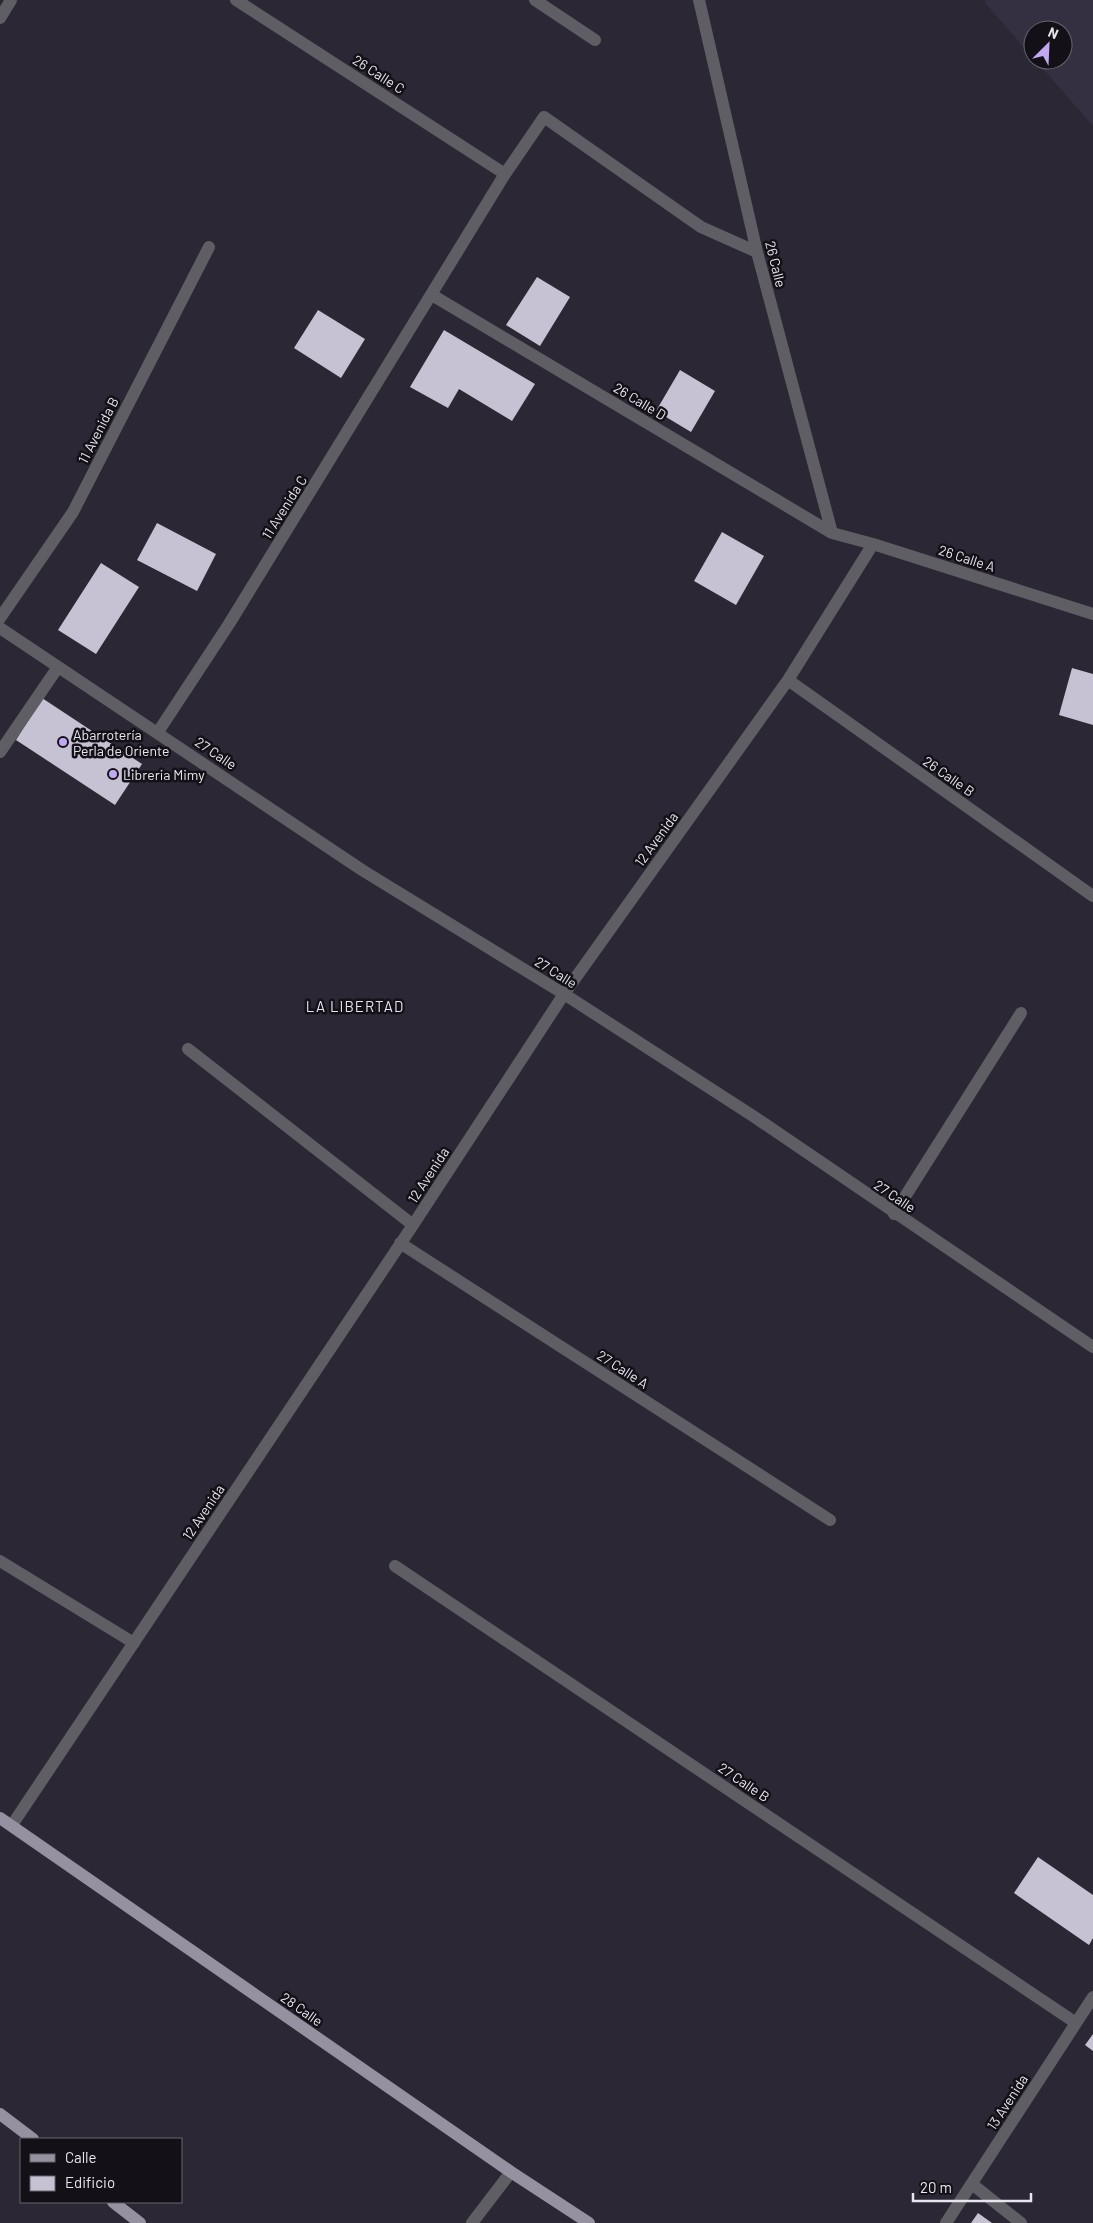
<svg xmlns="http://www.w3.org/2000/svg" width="1093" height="2223" viewBox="0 0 1093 2223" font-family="Barlow,sans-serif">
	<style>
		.built { fill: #352f42 }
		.building { fill: #c7c2d3 }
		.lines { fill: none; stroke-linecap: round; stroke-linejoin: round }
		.minor { stroke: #605e65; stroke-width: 12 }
		.major { stroke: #9691a0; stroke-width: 12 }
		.poi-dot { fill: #c1a8f3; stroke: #131117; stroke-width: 2 }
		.labels { text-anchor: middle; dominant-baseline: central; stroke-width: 5; stroke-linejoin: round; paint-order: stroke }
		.street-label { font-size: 14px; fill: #e7e5ee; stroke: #131117 }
		.poi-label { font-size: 14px; fill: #e7e5ee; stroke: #131117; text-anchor: start }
		.neighbourhood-label { font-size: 15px; letter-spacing: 1px; fill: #e7e5ee; stroke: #131117 }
	</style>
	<rect width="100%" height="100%" fill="#2b2734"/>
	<path class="built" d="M986,0h107v126l-58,-66h28v-30h-30v28l-48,-55z"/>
	<path class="building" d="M537,277l33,20 -30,49 -34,-21z
		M318,310l47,29 -24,39 -47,-30z
		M444,330l91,54 -23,37 -53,-32 -11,19 -38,-21z
		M680,370l35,21 -24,41 -35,-21z
		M157,523l59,31 -19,37 -60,-31z
		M722,532l42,24 -28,49 -42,-24z
		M101,563l38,24 -43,67 -38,-24z
		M1072,668l21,6v51l-34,-10z
		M42,698l100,66 -27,41 -99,-65z
		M1038,1857l55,38v43l-4,7 -75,-52z
		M1093,2034v17l-8,-6z
		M978,2213l14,10h-21z"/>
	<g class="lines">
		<path class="minor" d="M236,0l269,174
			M535,0l60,40
			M699,0l58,252 75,281
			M0,18l11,-18
			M432,295l400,238 41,11 220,70
			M0,618l73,-106 136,-265
			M0,628l362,242 202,124 189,122 340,231
			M788,680l305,216
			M158,732l71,-108 276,-450 39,-57 157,110 56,25
			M0,752l58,-85
			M188,1049l225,176
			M894,1214l127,-201
			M400,1243l430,277
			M0,1561l134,82
			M395,1566l681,457
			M12,1825l401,-600 151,-231 224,-314 85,-136
			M972,2184l49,39
			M472,2223l39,-51
			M946,2223l147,-226"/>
		<path class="major" d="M0,1818l511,354 78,51
			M0,2114l33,25
			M113,2202l27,21"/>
	</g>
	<g class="poi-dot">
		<circle cx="63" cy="742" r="5"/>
		<circle cx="113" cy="774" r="5"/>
	</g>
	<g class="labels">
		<g class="street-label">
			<text transform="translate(379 74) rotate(33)">26 Calle C</text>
			<text transform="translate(776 264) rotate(76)">26 Calle</text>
			<text transform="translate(640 401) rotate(31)">26 Calle D</text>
			<text transform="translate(98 430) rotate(-63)">11 Avenida B</text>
			<text transform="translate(284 507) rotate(-58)">11 Avenida C</text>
			<text transform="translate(967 558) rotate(18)">26 Calle A</text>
			<text transform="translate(216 753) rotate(34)">27 Calle</text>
			<text transform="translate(949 776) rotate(35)">26 Calle B</text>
			<text transform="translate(656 839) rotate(-54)">12 Avenida</text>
			<text transform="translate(556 972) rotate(32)">27 Calle</text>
			<text transform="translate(428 1175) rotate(-57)">12 Avenida</text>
			<text transform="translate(895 1196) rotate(34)">27 Calle</text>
			<text transform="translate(623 1369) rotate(33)">27 Calle A</text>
			<text transform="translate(203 1512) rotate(-56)">12 Avenida</text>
			<text transform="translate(744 1782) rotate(34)">27 Calle B</text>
			<text transform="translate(302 2009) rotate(35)">28 Calle</text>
			<text transform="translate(1007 2102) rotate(-57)">13 Avenida</text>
		</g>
		<g class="poi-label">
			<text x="73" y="734">Abarrotería<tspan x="73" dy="16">Perla de Oriente</tspan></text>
			<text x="123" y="774">Libreria Mimy</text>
		</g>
		<g class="neighbourhood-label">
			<text x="355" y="1006">LA LIBERTAD</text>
		</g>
	</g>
	<rect x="20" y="2138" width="162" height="65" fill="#131117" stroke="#68666d"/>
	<rect x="30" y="2154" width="25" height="8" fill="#9691a0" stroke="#68666d"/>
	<text x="65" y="2163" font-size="15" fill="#e7e5ee">Calle</text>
	<rect x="30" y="2176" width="25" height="15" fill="#c7c2d3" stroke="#68666d"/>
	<text x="65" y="2188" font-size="15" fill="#e7e5ee">Edificio</text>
	<g transform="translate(1048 45) rotate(24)"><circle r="24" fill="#131117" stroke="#68666d"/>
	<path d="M0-4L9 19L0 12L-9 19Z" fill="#c1a8f3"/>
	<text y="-8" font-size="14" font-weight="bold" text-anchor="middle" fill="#e7e5ee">N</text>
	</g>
	<path d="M913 2193v8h118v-8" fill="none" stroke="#e7e5ee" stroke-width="2.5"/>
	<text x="920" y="2193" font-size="15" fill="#e7e5ee" stroke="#131117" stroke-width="4" paint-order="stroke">20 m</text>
</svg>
